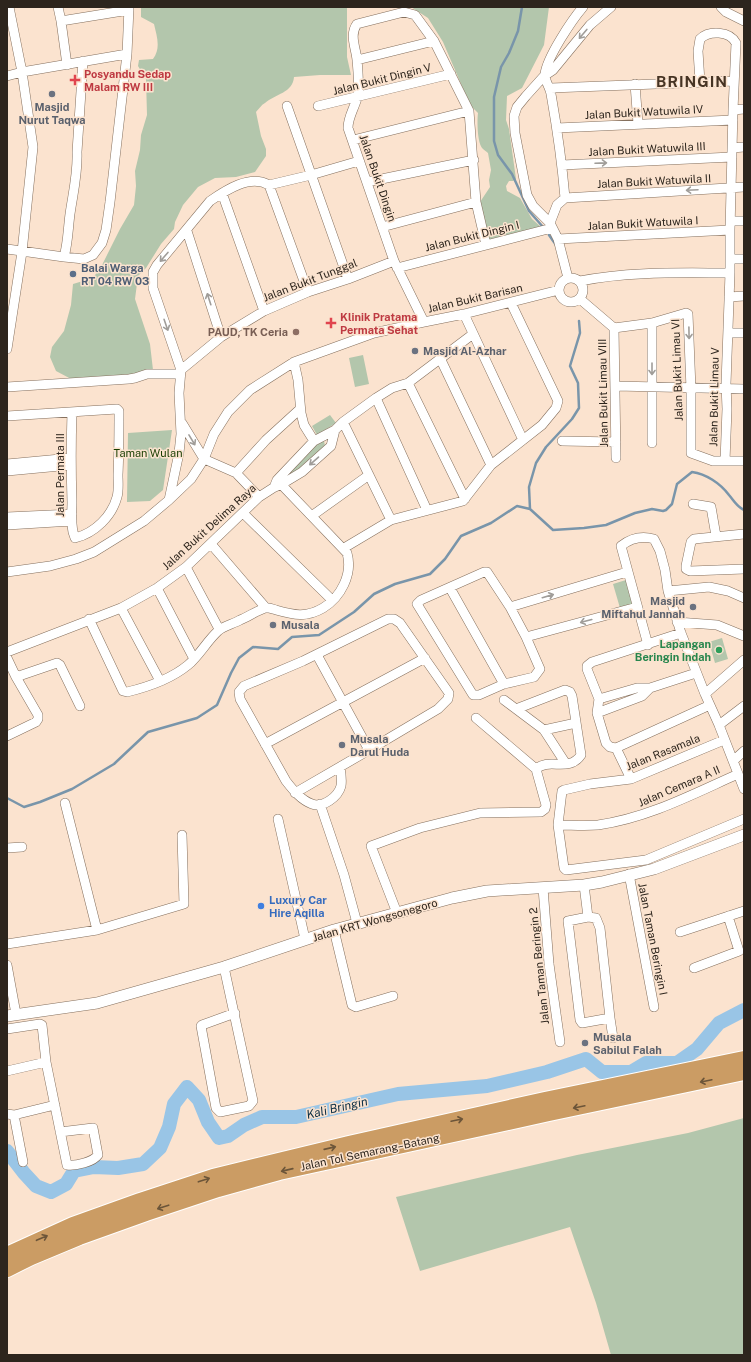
<svg xmlns="http://www.w3.org/2000/svg" width="751" height="1362" viewBox="0 0 751 1362" font-family="'Public Sans',sans-serif">
	<style>
		.green { fill: #b3c6ac }
		.lines { fill: none; stroke-linecap: round; stroke-linejoin: round }
		.stream { stroke: #7995aa; stroke-width: 2.5 }
		.river { stroke: #99c5e6; stroke-width: 14 }
		.minor-casing { stroke: #85705e; stroke-width: 10 }
		.tertiary-casing { stroke: #85705e; stroke-width: 12 }
		.motorway-casing { stroke: #fff; stroke-width: 18 }
		.minor { stroke: #fff; stroke-width: 9 }
		.tertiary { stroke: #fff; stroke-width: 11 }
		.motorway { stroke: #cb9c64; stroke-width: 16 }
		.oneway { stroke: #a09d99 }
		.oneway2 { stroke: #6c5539 }
		.health-dot { fill: #e0444e; stroke: #fbe3cf; stroke-width: 1.5 }
		.worship-dot { fill: #6b7280; stroke: #fbe3cf; stroke-width: 1.5 }
		.service-dot { fill: #5c6f8a; stroke: #fbe3cf; stroke-width: 1.5 }
		.education-dot { fill: #8d6e63; stroke: #fbe3cf; stroke-width: 1.5 }
		.leisure-dot { fill: #2e9e5b; stroke: #fbe3cf; stroke-width: 1.5 }
		.shop-dot { fill: #3f7fe0; stroke: #fbe3cf; stroke-width: 1.5 }
		.labels { text-anchor: middle; dominant-baseline: central; stroke-width: 3; stroke-linejoin: round; paint-order: stroke }
		.health-label { font-size: 11px; font-weight: bold; fill: #be3a42; stroke: #fbe3cf; text-anchor: start }
		.street-label { font-size: 11px; fill: #2d251d; stroke: #fbe3cf }
		.worship-label { font-size: 11px; font-weight: bold; fill: #5b616d; stroke: #fbe3cf; text-anchor: start }
		.service-label { font-size: 11px; font-weight: bold; fill: #4e5e75; stroke: #fbe3cf; text-anchor: start }
		.education-label { font-size: 11px; font-weight: bold; fill: #785e54; stroke: #fbe3cf; text-anchor: end }
		.park-label { font-size: 11px; fill: #183d00; stroke: #fbe3cf }
		.leisure-label { font-size: 11px; font-weight: bold; fill: #27864d; stroke: #fbe3cf; text-anchor: end }
		.shop-label { font-size: 11px; font-weight: bold; fill: #366cbe; stroke: #fbe3cf; text-anchor: start }
		.water-label { font-size: 12px; font-style: italic; fill: #0b2f46; stroke: #fbe3cf }
		.district-label { font-size: 15px; font-weight: bold; letter-spacing: 1px; fill: #463424; stroke: #fbe3cf }
	</style>
	<rect width="100%" height="100%" fill="#fbe3cf"/>
	<path class="green" d="M141,7h206v50l4,18h-31l-26,2c-1,16 -19,17 -29,26 -4,2 -6,6 -9,9l5,24 5,13v7l-11,16 -19,5 -21,1 -17,9 -15,18 -8,17 -1,7 -13,15 -15,24 -8,8 -3,23 15,45 3,26 -43,8 -37,2 -17,-9 -6,-14 2,-10 12,-16 7,-26 2,-21 20,-6 9,-13 18,-36 14,-24 2,-19 -1,-15 5,-21 1,-15 6,-20 -1,-36 -8,-13 1,-6 14,-1c8,-11 4,-22 1,-35l-13,-7z
		M411,7h138l-5,38 -22,43 -15,8 -1,24 3,9 7,50 -3,2h-4l-3,5 1,5 13,7 12,21 9,8 -51,14 -3,-7 -7,-32 10,-15 -1,-7 2,-10 -3,-17c-2,-2 -4,-3 -5,-4 -6,-5 -6,-29 -5,-36l-8,-8 -27,-63 -15,-24z
		M363,355l6,29 -14,3 -6,-29z
		M330,415l6,8 -19,12 -5,-9z
		M172,430l-9,60 -13,11 -23,1 1,-69z
		M324,441l1,5 -34,30 -2,-2 26,-30z
		M626,580l7,24 -13,4 -7,-24z
		M722,638l6,21 -13,4 -6,-21z
		M744,1118v237h-133l-15,-52 -26,-76 -150,44 -24,-74 181,-42 111,-22z"/>
	<g class="lines">
		<path class="stream" d="M522,7l-4,24 -9,22 -8,14 -7,30v44l4,14 14,19 17,37 14,16
			M549,235l7,10
			M530,509l-1,-22 7,-24 10,-16 26,-28 7,-11 -1,-25 -8,-17 10,-33 -1,-12
			M7,798l17,9 16,-5 32,-13 42,-25 34,-32 49,-14 20,-13 14,-32 8,-15 14,-11 25,2 14,-12 27,-2 35,-23 20,-18 21,-10 35,-10 15,-15 16,-23 30,-13 26,-17 13,3 23,21 31,-2 22,-3 29,-12 17,-4 11,2 3,-1 6,-6 5,-20 15,-12c14,2 28,11 37,23 5,6 8,12 15,15"/>
		<path class="river" d="M7,1151l17,22 12,13 15,6 15,-8 8,-13 20,-4 24,1 25,-4 17,-16 9,-21 5,-23 13,-17 12,13 9,22 11,16 9,-2 16,-11 18,-8h34l102,-23 89,-8 60,-14 39,-13 16,13h29l15,-9h31l20,-14 22,-26 25,-13"/>
		<defs>
			<path id="minor" d="M58,7l3,14 6,44
				M721,7l5,5 18,9
				M61,21l68,-11
				M357,60l77,-19
				M7,76l15,-4 105,-18
				M700,82l-2,-31 2,-12c9,-9 30,-8 36,4l-3,67 -3,120v43l-4,111 1,25 -2,52
				M635,84l3,40
				M551,88l183,-7
				M287,106l61,173
				M318,106l133,-32
				M733,110l11,-1
				M557,128l176,-8
				M353,140l116,-29
				M732,148l12,-1
				M562,165l170,-8
				M367,182l107,-22
				M269,185l39,107
				M222,193l42,118
				M565,198l179,-11
				M731,221h13
				M550,223l7,-18 8,-7c-3,-35 -8,-70 -14,-104 -1,-7 -7,-14 -6,-20 2,-17 27,-54 38,-67
				M382,227l94,-25
				M187,231l34,106
				M558,239l172,-9
				M7,249l57,8c4,-14 4,-28 6,-43 3,-21 8,-41 7,-62l6,-91
				M64,257l20,2 9,-4 9,-12 4,-13 4,-28 17,-148 2,-47
				M731,259h13
				M397,268l155,-40
				M559 290a12 12 0 1 1 24 0a12 12 0 1 1-24 0Z
				M568,278l-10,-39 -8,-16 -17,-17 -6,-11 -12,-62 -1,-17 3,-9 9,-11 18,-20 9,-6 37,-45 21,-18
				M580,281c49,-10 101,-8 150,-8
				M729,297l15,-1
				M580,299l34,29
				M464,314l59,126
				M424,322l-30,-61 -46,-133c0,-11 6,-19 9,-30 2,-8 1,-28 0,-38 -1,-12 -8,-25 0,-36l47,-12 11,3 19,26 35,70 7,91 10,43
				M652,323v120
				M614,328l38,-5 34,-10 2,1 3,75v64l22,8h31
				M614,328l2,130
				M728,333h16
				M7,349l15,-97 11,-105 -11,-75 -13,-65
				M440,358l51,107
				M294,362l4,18 3,33 3,12 10,16
				M181,370l40,-33 43,-26 44,-19 40,-13 46,-18
				M408,383l57,116
				M616,386l128,3
				M7,387l122,-8 6,-1 12,-4h33
				M376,398l51,112
				M7,416l110,-7 2,2c0,22 0,43 -1,64 0,7 1,15 -1,22 -5,19 -22,36 -42,41 -5,-11 -3,-25 -3,-36 -1,-30 -1,-60 0,-90
				M343,422l48,98
				M182,423l22,36 32,14 23,24
				M562,441l54,1
				M7,464l64,-6
				M7,471l64,-6
				M236,473l30,-33 34,-31
				M275,485l2,-5 37,-39 21,-11 8,-8 33,-24 16,-10 16,-5 65,-49
				M169,500l10,-47 2,-19 -2,-41 2,-23 -28,-82v-16l4,-7 53,-64c16,-11 40,-27 59,-16l42,-10 48,-14
				M693,504l18,3 5,29
				M243,513l89,87
				M313,515l56,-40
				M7,517l65,-3
				M7,525l65,-4
				M744,534l-50,5 -3,3 -5,24v3l4,2 54,-2
				M211,544l55,64
				M344,548l47,-28 72,-19 28,-36 51,-40 14,-17 2,-7 -47,-98
				M186,567l33,62
				M7,572l43,-6 26,-7 18,-7 50,-31 25,-21 22,-21 13,-20 10,-25 14,-22 22,-22 44,-28 80,-29 50,-11 40,-8 95,-24
				M484,572h3l23,35 16,30 14,32 -6,8 -30,7 -25,11h-6l-56,-91 4,-4z
				M157,588l37,71
				M450,588l54,96
				M668,591l41,-4 19,4 16,7
				M510,607l117,-35
				M121,608l39,73
				M89,619l34,72 4,1c21,-5 44,-13 61,-27 11,-9 19,-24 30,-34 5,-5 15,-7 22,-11 8,-3 16,-9 25,-12 3,-1 8,1 11,2 18,5 30,8 47,-2 18,-11 30,-34 24,-55l-70,-73
				M677,622l40,3 27,11
				M526,637l111,-30
				M648,645l-27,-99c10,-8 22,-10 33,-7l6,12 5,19 3,21 13,42 24,61 14,31 25,64
				M7,652l114,-44 36,-20 29,-21 73,-70 14,-9 9,-4 20,-12 29,-26 4,-16
				M7,658l9,19 22,38v4l-2,3 -29,14
				M16,677l41,-14 3,2 20,41
				M705,694l39,-34
				M599,699l38,-11h13l46,-15
				M504,700l40,30 22,34
				M597,713l45,-17 8,-8
				M476,718l60,51
				M719,725l25,-19
				M544,730l32,-7
				M724,740l-93,39 -41,5 -26,6 -2,1 -4,34 6,43 2,2 80,-10 98,-41
				M265,744l160,-86
				M616,748l-6,-1 -4,-4 -9,-30 2,-14 -12,-30v-3l5,-4 89,-29
				M616,748l94,-43
				M616,748l15,31
				M733,761l11,-10
				M340,767c1,6 2,13 1,19 -3,11 -18,22 -29,18 -11,-4 -19,-14 -26,-23l-46,-82 -1,-7 5,-6 59,-25 85,-42h6l6,4 49,70 -1,6 -10,10 -69,41
				M295,793l74,-43 -52,-95
				M65,803l32,127
				M320,804l24,71 13,48
				M278,819l27,120
				M558,825c13,0 27,1 40,0 50,-7 95,-31 140,-51
				M7,848l15,-1
				M629,874l25,133
				M584,885l4,32 8,1 4,10 10,90 -28,5 -2,-3 -12,-99 20,-4
				M543,888l6,76 11,78
				M397,913l-26,-67 49,-18 60,-15 61,-1 4,-3 1,-4 -10,-36c13,-12 33,4 45,-14l-9,-59 -2,-4 -5,-2 -49,19
				M334,930l18,75 4,2 37,-11
				M680,932l64,-21
				M7,944l90,-14 87,-26 -2,-69
				M7,965l9,49
				M224,967l29,134 -4,5 -29,6 -4,-4 -15,-82 1,-1 33,-12
				M694,968l45,-17 -11,-35
				M610,1018l3,20
				M7,1029l33,-5 2,1 4,37 21,103c9,1 26,-3 31,-10l-5,-27 -33,4
				M7,1071l39,-9
				M7,1114l7,1 41,-10
				M14,1115l9,47"/>
			<path id="tertiary" d="M7,1016l90,-13 127,-36 110,-37 118,-32 35,-7 97,-6 18,-3 52,-13 90,-34"/>
			<path id="motorway" d="M7,1255l66,-30 67,-24 73,-24 136,-33 196,-44 199,-41
				M7,1269l24,-12 48,-20 67,-24 72,-24 61,-17 270,-59 195,-41"/>
		</defs>
		<use href="#minor" class="minor-casing"/>
		<use href="#tertiary" class="tertiary-casing"/>
		<use href="#motorway" class="motorway-casing"/>
		<use href="#minor" class="minor"/>
		<use href="#tertiary" class="tertiary"/>
		<use href="#motorway" class="motorway"/>
	</g>
	<defs><path id="oneway-shaft" d="M-6 0H5M1.5-3L5.5 0L1.5 3" fill="none" stroke-width="1.6" stroke-linecap="round" stroke-linejoin="round"/></defs>
	<g class="oneway">
		<use href="#oneway-shaft" transform="translate(583 34) rotate(130)"/>
		<use href="#oneway-shaft" transform="translate(601 163) rotate(-2)"/>
		<use href="#oneway-shaft" transform="translate(692 190) rotate(177)"/>
		<use href="#oneway-shaft" transform="translate(164 257) rotate(131)"/>
		<use href="#oneway-shaft" transform="translate(209 299) rotate(-108)"/>
		<use href="#oneway-shaft" transform="translate(166 325) rotate(71)"/>
		<use href="#oneway-shaft" transform="translate(689 333) rotate(89)"/>
		<use href="#oneway-shaft" transform="translate(652 369) rotate(90)"/>
		<use href="#oneway-shaft" transform="translate(192 440) rotate(59)"/>
		<use href="#oneway-shaft" transform="translate(314 461) rotate(139)"/>
		<use href="#oneway-shaft" transform="translate(548 596) rotate(-16)"/>
		<use href="#oneway-shaft" transform="translate(586 621) rotate(165)"/>
	</g>
	<g class="oneway2">
		<use href="#oneway-shaft" transform="translate(706 1081) rotate(168)"/>
		<use href="#oneway-shaft" transform="translate(579 1107) rotate(168)"/>
		<use href="#oneway-shaft" transform="translate(457 1120) rotate(-12)"/>
		<use href="#oneway-shaft" transform="translate(330 1148) rotate(-13)"/>
		<use href="#oneway-shaft" transform="translate(287 1170) rotate(167)"/>
		<use href="#oneway-shaft" transform="translate(204 1180) rotate(-18)"/>
		<use href="#oneway-shaft" transform="translate(163 1207) rotate(162)"/>
		<use href="#oneway-shaft" transform="translate(42 1238) rotate(-23)"/>
	</g>
	<g class="health-dot">
		<path d="M73 74h4v4h4v4h-4v4h-4v-4h-4v-4h4z"/>
		<path d="M329 317h4v4h4v4h-4v4h-4v-4h-4v-4h4z"/>
	</g>
	<g class="worship-dot">
		<circle cx="52" cy="94" r="4"/>
		<circle cx="415" cy="351" r="4"/>
		<circle cx="693" cy="607" r="4"/>
		<circle cx="273" cy="625" r="4"/>
		<circle cx="342" cy="745" r="4"/>
		<circle cx="585" cy="1043" r="4"/>
	</g>
	<circle class="service-dot" cx="73" cy="274" r="4"/>
	<circle class="education-dot" cx="296" cy="332" r="4"/>
	<circle class="leisure-dot" cx="719" cy="650" r="4"/>
	<circle class="shop-dot" cx="261" cy="906" r="4"/>
	<g class="labels">
		<g class="health-label">
			<text x="84" y="74">Posyandu Sedap<tspan x="84" dy="13">Malam RW III</tspan></text>
			<text x="340" y="317">Klinik Pratama<tspan x="340" dy="13">Permata Sehat</tspan></text>
		</g>
		<g class="street-label">
			<text transform="translate(382 79) rotate(-14)">Jalan Bukit Dingin V</text>
			<text transform="translate(644 112) rotate(-3)">Jalan Bukit Watuwila IV</text>
			<text transform="translate(647 149) rotate(-3)">Jalan Bukit Watuwila III</text>
			<text transform="translate(378 178) rotate(71)">Jalan Bukit Dingin</text>
			<text transform="translate(654 181) rotate(-3)">Jalan Bukit Watuwila II</text>
			<text transform="translate(643 223) rotate(-3)">Jalan Bukit Watuwila I</text>
			<text transform="translate(472 236) rotate(-14)">Jalan Bukit Dingin I</text>
			<text transform="translate(310 280) rotate(-21)">Jalan Bukit Tunggal</text>
			<text transform="translate(475 298) rotate(-13)">Jalan Bukit Barisan</text>
			<text transform="translate(677 370) rotate(-92)">Jalan Bukit Limau VI</text>
			<text transform="translate(603 393) rotate(-91)">Jalan Bukit Limau VIII</text>
			<text transform="translate(714 397) rotate(-89)">Jalan Bukit Limau V</text>
			<text transform="translate(60 475) rotate(-90)">Jalan Permata III</text>
			<text transform="translate(209 527) rotate(-42)">Jalan Bukit Delima Raya</text>
			<text transform="translate(663 752) rotate(-22)">Jalan Rasamala</text>
			<text transform="translate(679 786) rotate(-23)">Jalan Cemara A II</text>
			<text transform="translate(375 920) rotate(-16)">Jalan KRT Wongsonegoro</text>
			<text transform="translate(653 939) rotate(79)">Jalan Taman Beringin I</text>
			<text transform="translate(539 966) rotate(-96)">Jalan Taman Beringin 2</text>
			<text transform="translate(370 1152) rotate(-12)">Jalan Tol Semarang–Batang</text>
		</g>
		<g class="worship-label">
			<text x="52" y="107" text-anchor="middle">Masjid<tspan x="52" dy="13">Nurut Taqwa</tspan></text>
			<text x="423" y="351">Masjid Al-Azhar</text>
			<text x="685" y="601" text-anchor="end">Masjid<tspan x="685" dy="13">Miftahul Jannah</tspan></text>
			<text x="281" y="625">Musala</text>
			<text x="350" y="739">Musala<tspan x="350" dy="13">Darul Huda</tspan></text>
			<text x="593" y="1037">Musala<tspan x="593" dy="13">Sabilul Falah</tspan></text>
		</g>
		<g class="service-label">
			<text x="81" y="268">Balai Warga<tspan x="81" dy="13">RT 04 RW 03</tspan></text>
		</g>
		<g class="education-label">
			<text x="288" y="332">PAUD, TK Ceria</text>
		</g>
		<g class="park-label">
			<text x="148" y="453">Taman Wulan</text>
		</g>
		<g class="leisure-label">
			<text x="711" y="644">Lapangan<tspan x="711" dy="13">Beringin Indah</tspan></text>
		</g>
		<g class="shop-label">
			<text x="269" y="900">Luxury Car<tspan x="269" dy="13">Hire Aqilla</tspan></text>
		</g>
		<g class="water-label">
			<text transform="translate(337 1108) rotate(-13)">Kali Bringin</text>
		</g>
		<g class="district-label">
			<text x="692" y="81">BRINGIN</text>
		</g>
	</g>
	<rect width="751" height="1362" fill="none" stroke="#2d251d" stroke-width="16"/>
</svg>
